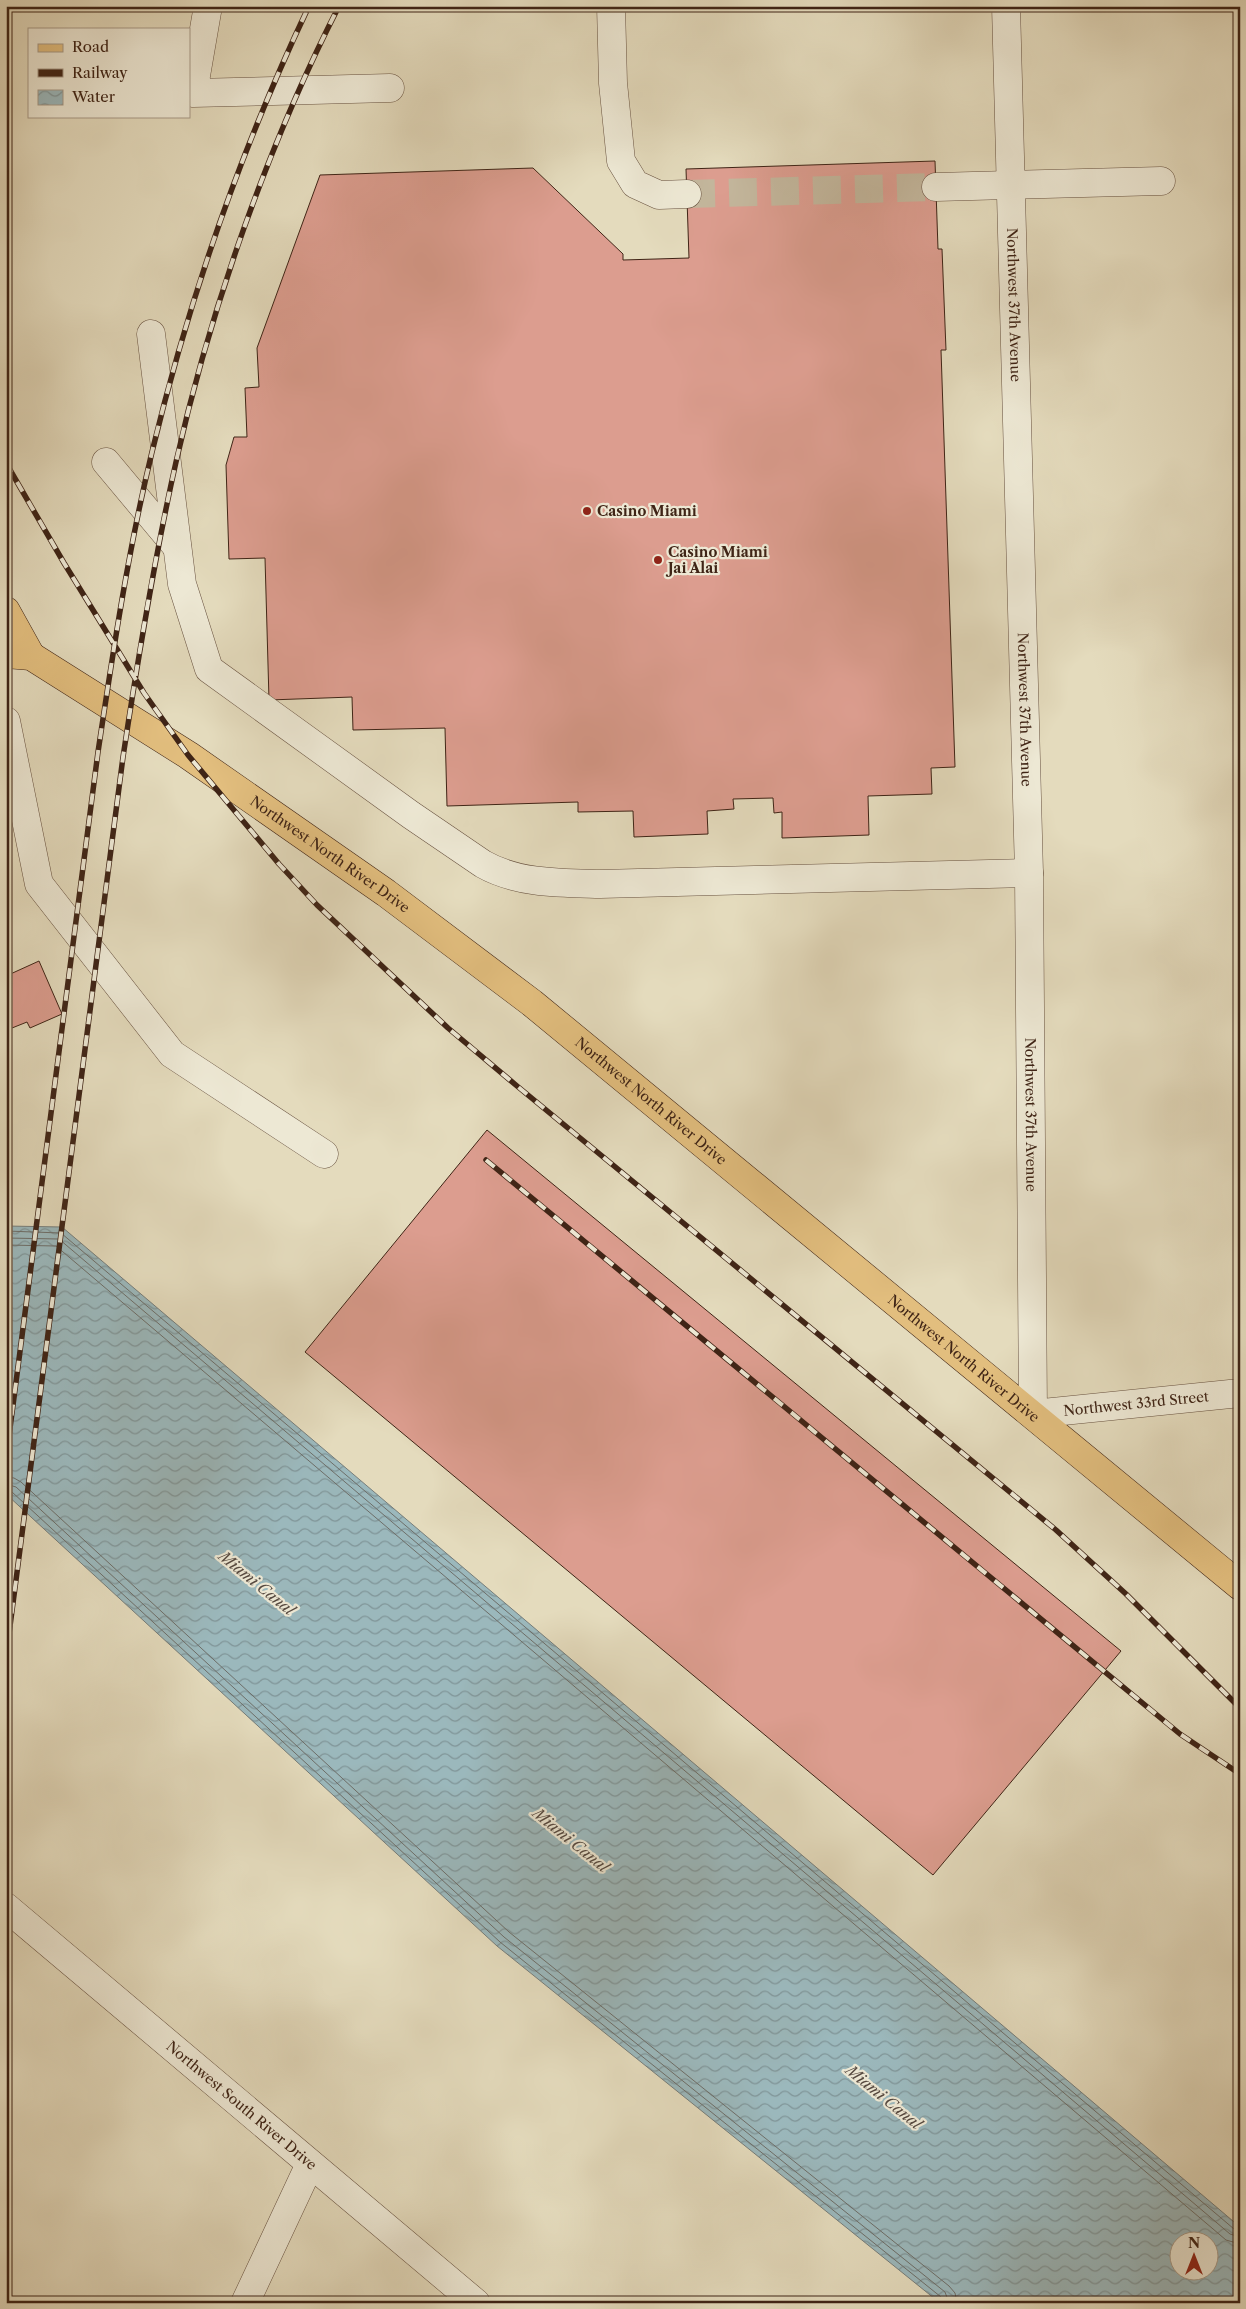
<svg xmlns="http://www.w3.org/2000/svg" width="1246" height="2309" viewBox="0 0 1246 2309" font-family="'Libre Caslon Text',serif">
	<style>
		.water { fill: url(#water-waves); stroke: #767d7a; fill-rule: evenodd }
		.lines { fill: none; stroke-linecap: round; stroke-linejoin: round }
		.shore { stroke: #6d6e69; stroke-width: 1 }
		.building { fill: #dc9d8f; stroke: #3f2416 }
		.minor-tunnel { stroke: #c3b69c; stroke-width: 28; stroke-dasharray: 28 14; stroke-linecap: butt }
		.minor-casing { stroke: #685240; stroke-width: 29 }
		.major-casing { stroke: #3f2416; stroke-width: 29 }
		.minor { stroke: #ede8d4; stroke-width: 28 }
		.major { stroke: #e2be7e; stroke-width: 28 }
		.rail-casing { stroke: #3f2416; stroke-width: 5.5 }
		.rail { stroke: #ede8d4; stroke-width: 4; stroke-dasharray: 11; stroke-linecap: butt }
		.poi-dot { fill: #8f2418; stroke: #ede8d4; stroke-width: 2 }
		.labels { text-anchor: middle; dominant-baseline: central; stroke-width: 4.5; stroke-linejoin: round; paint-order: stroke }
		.street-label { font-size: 14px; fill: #3f2416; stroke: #ede8d4 }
		.poi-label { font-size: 14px; font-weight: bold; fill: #3f2416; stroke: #ede8d4; text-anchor: start }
		.water-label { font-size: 15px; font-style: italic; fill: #564940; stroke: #ede8d4 }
	</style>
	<defs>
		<pattern id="water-waves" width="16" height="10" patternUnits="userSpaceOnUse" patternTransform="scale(1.25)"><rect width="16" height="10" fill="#9bb8bc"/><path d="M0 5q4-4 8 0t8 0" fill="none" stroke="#809598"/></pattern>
	</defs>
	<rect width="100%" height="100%" fill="#e4dbbd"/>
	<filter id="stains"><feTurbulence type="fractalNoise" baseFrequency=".004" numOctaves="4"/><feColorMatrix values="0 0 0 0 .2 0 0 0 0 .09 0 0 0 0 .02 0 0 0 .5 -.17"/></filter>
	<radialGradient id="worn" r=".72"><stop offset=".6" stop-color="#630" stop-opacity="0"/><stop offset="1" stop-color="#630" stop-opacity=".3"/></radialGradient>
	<path class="water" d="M6,1226l56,1 1178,1000v76h-300l-443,-357 -491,-452zM1178,2242h30v30h-30z"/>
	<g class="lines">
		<path class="shore" d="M6,1231l55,2 1173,996 6,2
			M6,1238l53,1 1171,995 10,3
			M6,1245l50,1 1170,994 14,4
			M6,1477l8,1 7,4 488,450 440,354 6,7 2,10
			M6,1484l10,3 488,450 441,355 4,11
			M6,1490l6,2 488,450 441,355 2,6"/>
	</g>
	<path class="building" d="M935,161l3,88h4l4,101h-5l14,417 -24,1 1,26 -64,2 1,39 -87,3v-26l-8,1 -1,-15 -40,1 1,10 -27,2 1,23 -74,3 -1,-26 -55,1v-10l-131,4 -2,-78 -92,2 -1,-33 -83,3 -4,-142 -36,1 -3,-94 8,-28h13l-2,-49 14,-1 -2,-39 63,-173 213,-7 90,86v6l66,-2 -3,-89z
		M39,961l23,53 -32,14 -3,-6 -15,6 -6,-13v-32l3,-1 -3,-6z
		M487,1130l634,521 -188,224 -628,-523z"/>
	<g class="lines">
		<path class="minor-tunnel" d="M687,194l249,-7"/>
		<defs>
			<g id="minor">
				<path d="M208,6l-15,87 197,-5"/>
				<path d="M611,6l2,77 8,78 14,23 24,11 28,-1"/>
				<path id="s1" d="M1006,6l23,867 4,541 207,-21"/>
				<path d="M936,187l225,-6"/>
				<path d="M151,334l31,250 27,85 202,146 72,49c35,20 79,19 117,20l429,-11"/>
				<path d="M106,462l71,85"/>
				<path d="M6,721l33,163 133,170 152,100"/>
				<path id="s2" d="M6,1907l470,396"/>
				<path d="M245,2303l65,-139"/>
			</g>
			<g id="major">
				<path d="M6,611l25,45"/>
				<path id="s3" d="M6,654l25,2 157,99 198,138 146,110 708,583"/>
			</g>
		</defs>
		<use href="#minor" class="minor-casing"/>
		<use href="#major" class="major-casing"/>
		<use href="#minor" class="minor"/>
		<use href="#major" class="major"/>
		<defs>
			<path id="rail" d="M6,463l58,100 80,130 44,62 91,109 38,41 131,123 69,58 539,444 70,64 114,114
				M486,1160l694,574 60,40
				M6,1459l92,-707c15,-100 30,-201 54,-300 37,-153 89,-303 157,-446
				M6,1657l117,-900c15,-99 31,-197 53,-295 34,-152 92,-317 163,-456"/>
		</defs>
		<use href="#rail" class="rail-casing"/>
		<use href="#rail" class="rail"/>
	</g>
	<g class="poi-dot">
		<circle cx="587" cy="511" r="5"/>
		<circle cx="658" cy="560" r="5"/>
	</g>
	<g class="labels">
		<g class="street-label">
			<text stroke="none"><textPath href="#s1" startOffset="299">Northwest 37th Avenue</textPath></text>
			<text stroke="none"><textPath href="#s1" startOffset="704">Northwest 37th Avenue</textPath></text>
			<text stroke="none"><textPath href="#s3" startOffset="384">Northwest North River Drive</textPath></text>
			<text stroke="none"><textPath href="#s3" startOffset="789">Northwest North River Drive</textPath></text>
			<text stroke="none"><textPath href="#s1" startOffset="1109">Northwest 37th Avenue</textPath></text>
			<text stroke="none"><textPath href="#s3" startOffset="1194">Northwest North River Drive</textPath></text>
			<text stroke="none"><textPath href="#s1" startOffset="1512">Northwest 33rd Street</textPath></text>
			<text stroke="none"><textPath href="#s2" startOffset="308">Northwest South River Drive</textPath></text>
		</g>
		<g class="poi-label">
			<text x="597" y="511">Casino Miami</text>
			<text x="668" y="552">Casino Miami<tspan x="668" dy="16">Jai Alai</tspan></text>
		</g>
		<g class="water-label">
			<text transform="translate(257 1583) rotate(39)">Miami Canal</text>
			<text transform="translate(571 1840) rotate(39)">Miami Canal</text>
			<text transform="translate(884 2097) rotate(39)">Miami Canal</text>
		</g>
	</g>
	<rect width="1246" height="2309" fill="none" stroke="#e4dbbd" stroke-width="25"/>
	<rect x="8" y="8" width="1231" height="2294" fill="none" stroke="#3f2416" stroke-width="2.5"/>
	<rect x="12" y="12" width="1221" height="2284" fill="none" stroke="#3f2416"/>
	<rect x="28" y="28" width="162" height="90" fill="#ede8d4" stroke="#a79a88"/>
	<rect x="38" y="44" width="25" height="8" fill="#e2be7e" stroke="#a79a88"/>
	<text x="72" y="52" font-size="15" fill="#3f2416">Road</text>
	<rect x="38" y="69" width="25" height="8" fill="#3f2416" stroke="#a79a88"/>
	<text x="72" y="78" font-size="15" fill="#3f2416">Railway</text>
	<rect x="38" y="90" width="25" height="15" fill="url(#water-waves)" stroke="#a79a88"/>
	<text x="72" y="102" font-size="15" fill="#3f2416">Water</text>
	<g transform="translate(1194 2256)"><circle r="24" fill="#ede8d4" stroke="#a79a88"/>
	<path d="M0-4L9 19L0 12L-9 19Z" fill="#8f2418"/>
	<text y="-8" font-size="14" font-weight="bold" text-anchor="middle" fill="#3f2416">N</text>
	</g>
	<rect width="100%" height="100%" filter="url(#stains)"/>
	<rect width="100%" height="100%" fill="url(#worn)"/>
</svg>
